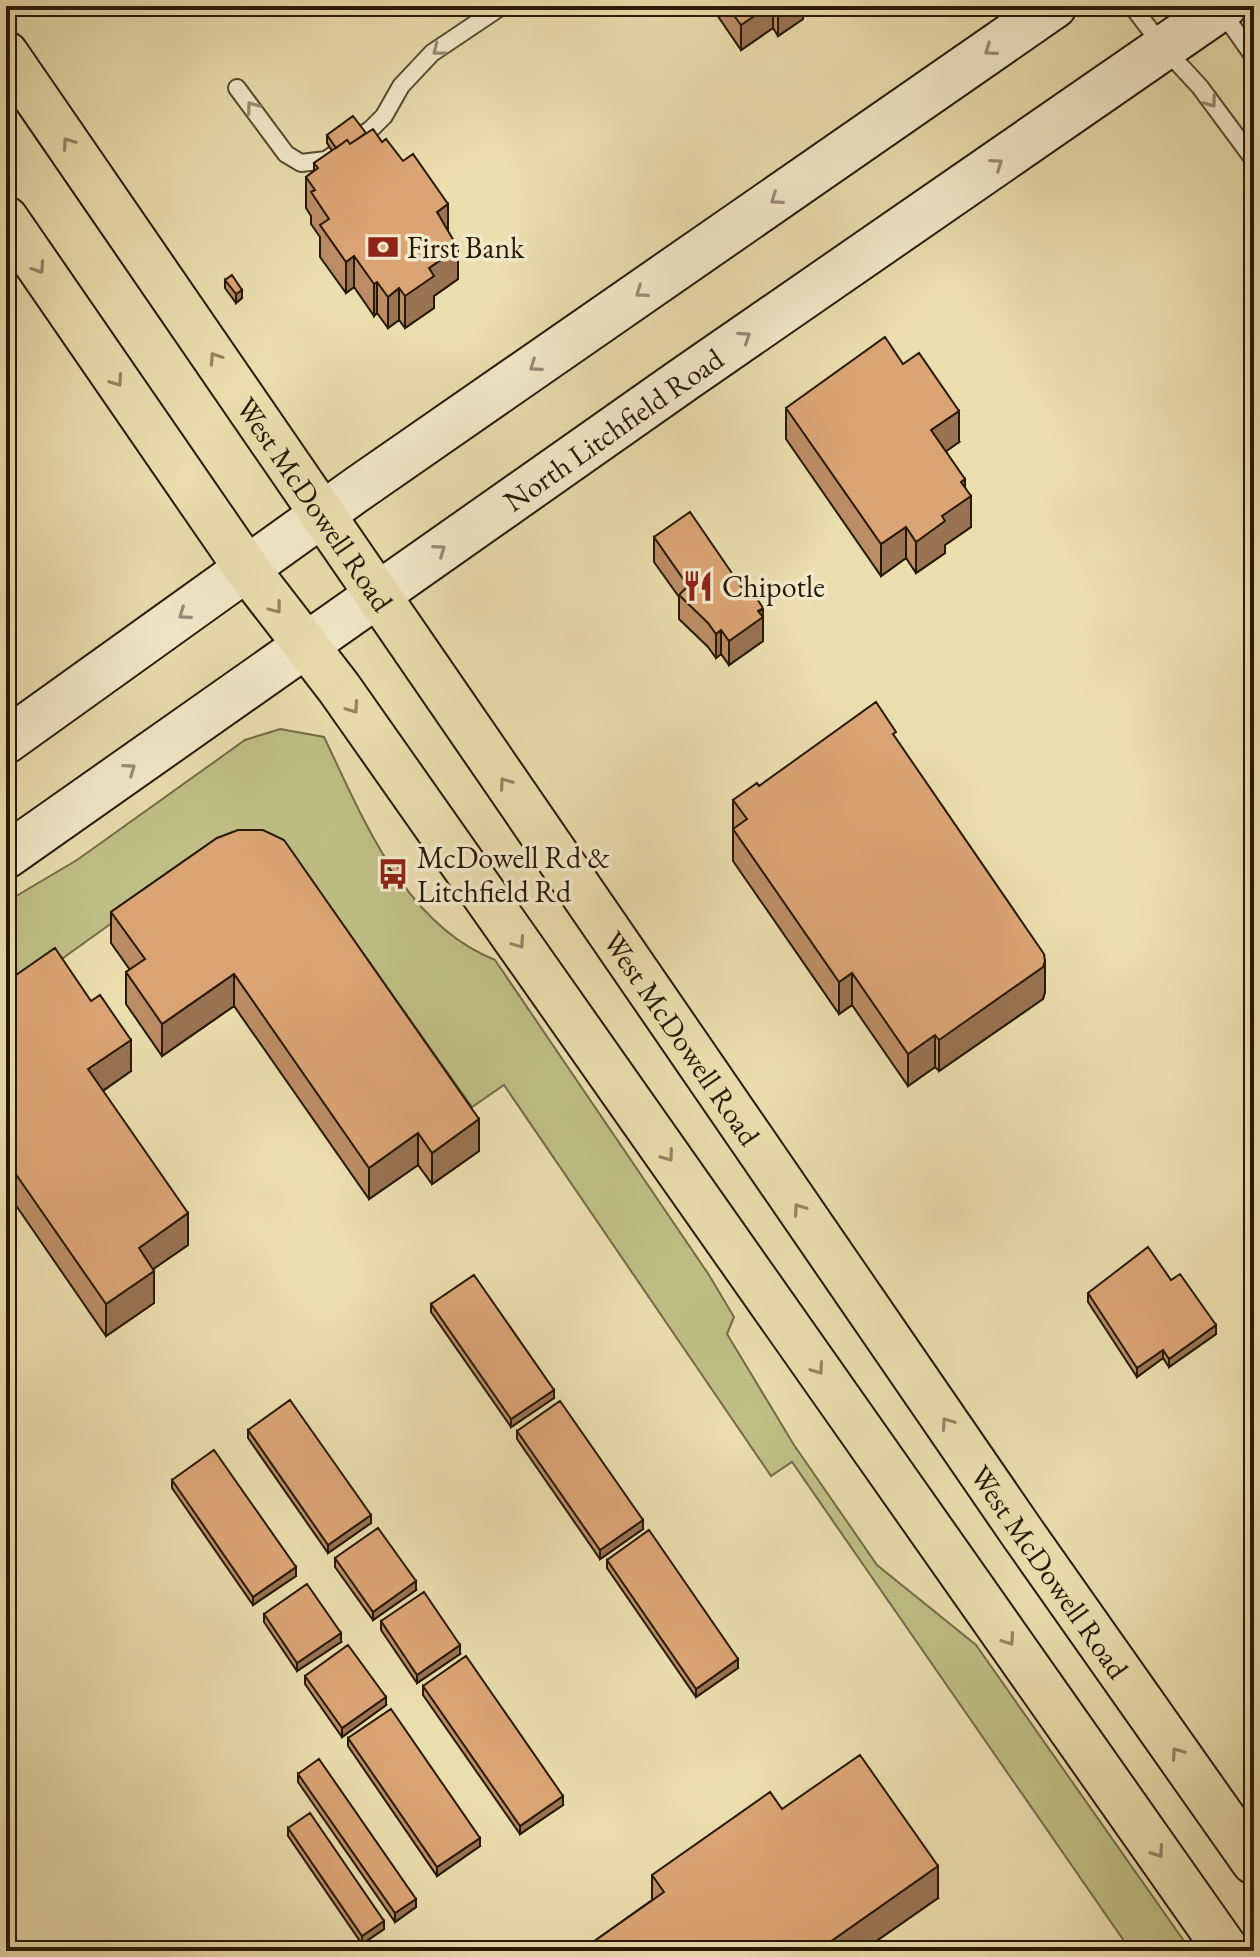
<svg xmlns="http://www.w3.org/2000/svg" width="1260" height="1957" viewBox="0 0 1260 1957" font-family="'EB Garamond',serif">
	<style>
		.green { fill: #bfbf85; stroke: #746c46; stroke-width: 2 }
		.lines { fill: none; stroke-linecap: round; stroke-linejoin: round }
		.lane-casing { stroke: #584a30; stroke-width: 20 }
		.secondary-casing { stroke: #281906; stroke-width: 48 }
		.primary-casing { stroke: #281906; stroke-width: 48 }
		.lane { stroke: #f1e9ca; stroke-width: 16 }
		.secondary { stroke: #f1e9ca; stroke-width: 44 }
		.primary { stroke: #eaddae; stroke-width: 44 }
		.wall { fill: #bc8d65; stroke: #281906; stroke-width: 2 }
		.shaded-wall { fill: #997352; stroke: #281906; stroke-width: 2 }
		.building { fill: #dba475; stroke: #281906; stroke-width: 2 }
		.oneway { stroke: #978b72 }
		.oneway2 { stroke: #938562 }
		.labels { text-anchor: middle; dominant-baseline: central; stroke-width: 7; stroke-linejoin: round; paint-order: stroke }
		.poi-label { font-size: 30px; fill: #281906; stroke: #f1e9ca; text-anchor: start }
		.street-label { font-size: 30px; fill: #281906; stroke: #f1e9ca }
	</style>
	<rect width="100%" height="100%" fill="#eaddae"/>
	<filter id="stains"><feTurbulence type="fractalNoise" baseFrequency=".0025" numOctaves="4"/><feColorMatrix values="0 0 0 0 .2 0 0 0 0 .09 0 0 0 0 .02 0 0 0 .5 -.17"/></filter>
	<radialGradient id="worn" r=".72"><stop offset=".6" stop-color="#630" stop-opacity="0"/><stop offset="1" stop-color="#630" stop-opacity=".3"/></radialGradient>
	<path class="green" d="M280,729l44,8c40,83 80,187 171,223l214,315 25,42 -7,17 67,111 83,120 99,80 215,306h-60l-339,-489 -21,14 -267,-391 -32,22 -180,-254 -80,-2 -206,148v-97l71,-42 168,-120z"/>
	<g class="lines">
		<defs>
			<path id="lane" d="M1132,6l32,42 36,39 54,73
				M1220,9l34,48
				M237,88l49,66 15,9 25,-3 45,-31 13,-13 17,-30 31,-33 70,-47"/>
			<g id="secondary">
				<path d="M6,741l353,-253 695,-482"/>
				<path id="s1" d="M6,856l677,-476 541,-374"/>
			</g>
			<g id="primary">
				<path id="s2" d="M6,54l1017,1480 231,328"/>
				<path d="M6,219l241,350 92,119 888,1263"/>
			</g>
		</defs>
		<use href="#lane" class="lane-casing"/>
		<use href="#secondary" class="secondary-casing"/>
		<use href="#primary" class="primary-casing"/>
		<use href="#lane" class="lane"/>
		<use href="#secondary" class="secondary"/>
		<use href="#primary" class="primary"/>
	</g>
	<path class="wall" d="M711,6h101l-9,6v7l-25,17 -5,-8 -32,22z
		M366,133l82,98 10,48 -24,17v12l-29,20 -6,-8 -11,8 -11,-15 -3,3 -20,-29 -8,6 -26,-36v-20l-9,-13v-8l-5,-8v-31l8,-6v-8l18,-12 -5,-8v-8z
		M225,280l17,18 -6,5 -11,-15z
		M786,408l173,34 -13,9 19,37 6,39 -26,18v8l-29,20 -10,-15 -25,18 -95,-137z
		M654,537l93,58 16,13v33l-34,24 -8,-11 -5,4 -8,-11 -29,-28v-22l-25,-35z
		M896,739l149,253 -2,7 -104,72 -4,-4 -27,19 -56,-81 -13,9 -106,-153v-61l26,-14z
		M217,838l262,313 -47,33 -14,-19 -49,34 -135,-193 -72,50 -36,-52v-32l4,-2 -19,-27v-31z
		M387,865l14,15 -3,8 -11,-15z
		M6,982l125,89 -28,20 85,154 -35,24 1,34 -48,33 -100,-145z
		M1171,1280l45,54 -47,33 -6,-9 -26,19 -49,-75v-9z
		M431,1304l123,94 -43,29 -80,-115z
		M248,1430l123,93 -43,30 -80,-115z
		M517,1431l126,98 -43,30 -83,-120z
		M172,1480l124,96 -43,29 -81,-117z
		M335,1558l81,32 -43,30 -38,-53z
		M607,1560l131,108 -42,29 -89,-129z
		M264,1614l77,28 -44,29 -33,-49z
		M381,1621l79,33 -43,29 -36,-53z
		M305,1676l81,29 -44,32 -37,-53z
		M423,1686l140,119 -43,29 -97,-139z
		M348,1738l132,108 -43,30 -89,-130z
		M298,1774l118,133 -21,15 -97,-140z
		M782,1809l156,89 -76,53h-276v-4l66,-47v-25z
		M288,1828l96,101 -22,15 -74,-108z"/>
	<path class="shaded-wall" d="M769,6h4v22l-32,22v-25z
		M787,6h25l-9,6v7l-25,17v-24z
		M448,204v32l-11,-24z
		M458,248v31l-24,17v12l-29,20v-32l24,-28z
		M354,256v31l-8,6v-31z
		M377,282v31l-3,3v-32z
		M399,288v32l-11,8v-31z
		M242,290v8l-6,5v-9z
		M959,411v31l-28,20v-32z
		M965,479v21l6,-4v31l-26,18v8l-29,20v-31l45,-60z
		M906,527v31l-25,18v-32z
		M763,608v33l-34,24v-24z
		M721,630v24l-5,4v-24z
		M401,871v9l-3,8v-8z
		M1045,961v31l-2,7 -104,72v-31z
		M852,973v32l-13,9v-32z
		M234,974v32l-72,50v-32z
		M935,1035v32l-27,19v-32z
		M131,1040v31l-43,30v-32z
		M479,1119v32l-47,33v-31z
		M418,1133v32l-49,34v-31z
		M188,1213v32l-49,34v-31z
		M154,1271v32l-48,33v-32z
		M1216,1325v9l-47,33v-8z
		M1163,1350v8l-26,19v-9z
		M554,1390v8l-43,29v-8z
		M371,1515v8l-43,30v-8z
		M643,1520v9l-43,30v-9z
		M296,1567v9l-43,29v-8z
		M416,1581v9l-43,30v-8z
		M341,1633v9l-44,29v-8z
		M460,1645v9l-43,29v-8z
		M738,1659v9l-42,29v-8z
		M386,1697v8l-44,32v-9z
		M563,1796v9l-43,29v-8z
		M480,1838v8l-43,30v-9z
		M938,1866v32l-76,53h-45z
		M416,1899v8l-21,15v-9z
		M384,1921v8l-22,15v-8z"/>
	<path class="building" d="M727,6h42l-28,19z
		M774,6h13l-9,6z
		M353,116l13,17 -16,11 -3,-4 -11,8 -9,-13z
		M373,129l9,13 4,-3 17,22 10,-7 35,50 -11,8 21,36 -29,20 5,8 -29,20 -6,-8 -11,9 -11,-15 -3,2 -20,-28 -8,6 -26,-37 9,-6 -18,-27 4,-2 -9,-13 12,-9 -4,-5 33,-23 3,4z
		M232,275l10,15 -6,4 -11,-14z
		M885,337l18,27 16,-11 40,58 -28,19 34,49 -4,3 10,14 -29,20 3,5 -29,21 -10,-15 -25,17 -95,-136z
		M690,512l57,83 5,-4 11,17 -5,3 5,6 -34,24 -8,-11 -5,4 -8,-11 -29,-28 9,-9 -34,-49z
		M876,702l20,30 -3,2 151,220 1,7 -2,6 -104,73 -4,-5 -27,19 -56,-81 -13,9 -106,-153 14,-10 -14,-19 24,-17 2,3z
		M238,830h25l21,10 195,279 -47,34 -14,-20 -49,35 -135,-194 -72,50 -36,-52 19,-13 -34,-47 106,-74z
		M393,861l8,10 -3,9 -11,-15z
		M55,948l36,53 9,-6 31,45 -43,29 100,144 -49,35 15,23 -48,33 -100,-144v-178z
		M1148,1247l23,33 9,-6 36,51 -47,34 -6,-9 -26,18 -49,-75z
		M474,1275l80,115 -43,29 -80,-115z
		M290,1400l81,115 -43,30 -80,-115z
		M560,1401l83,119 -43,30 -83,-119z
		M214,1450l82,117 -43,30 -81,-117z
		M378,1528l38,53 -43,31 -38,-54z
		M649,1530l89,129 -42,30 -89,-129z
		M307,1584l34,49 -44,30 -33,-49z
		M424,1592l36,53 -43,30 -36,-54z
		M348,1645l38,52 -44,31 -37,-52z
		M466,1656l97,140 -43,30 -97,-140z
		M391,1709l89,129 -43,29 -89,-129z
		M860,1755l78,111 -121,85h-228l-3,-4 78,-55 -12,-17 118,-83 12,17z
		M319,1759l97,140 -21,14 -97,-139z
		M310,1813l74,108 -22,15 -74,-108z"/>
	<defs><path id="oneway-chevron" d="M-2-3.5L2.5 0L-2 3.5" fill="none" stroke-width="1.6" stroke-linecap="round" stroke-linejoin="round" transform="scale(2)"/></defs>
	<g class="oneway">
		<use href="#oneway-chevron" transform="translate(438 50) rotate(142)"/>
		<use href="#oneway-chevron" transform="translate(990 50) rotate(145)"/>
		<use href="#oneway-chevron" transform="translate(1211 102) rotate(54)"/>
		<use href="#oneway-chevron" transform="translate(252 107) rotate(-126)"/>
		<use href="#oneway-chevron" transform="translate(997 164) rotate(-35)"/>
		<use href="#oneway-chevron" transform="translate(776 199) rotate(145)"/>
		<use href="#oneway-chevron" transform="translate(641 292) rotate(145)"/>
		<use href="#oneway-chevron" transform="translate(745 337) rotate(-34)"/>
		<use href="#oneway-chevron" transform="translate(535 366) rotate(145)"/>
		<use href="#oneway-chevron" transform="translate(440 550) rotate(-35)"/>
		<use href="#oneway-chevron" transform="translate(184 614) rotate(145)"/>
		<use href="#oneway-chevron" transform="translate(130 769) rotate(-35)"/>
	</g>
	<g class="oneway2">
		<use href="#oneway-chevron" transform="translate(68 143) rotate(-125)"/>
		<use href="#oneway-chevron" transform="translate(39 268) rotate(56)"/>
		<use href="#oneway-chevron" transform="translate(215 358) rotate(-124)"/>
		<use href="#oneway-chevron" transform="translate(117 381) rotate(55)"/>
		<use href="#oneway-chevron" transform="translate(276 608) rotate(53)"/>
		<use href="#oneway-chevron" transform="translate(353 708) rotate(55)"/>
		<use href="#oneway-chevron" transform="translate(505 783) rotate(-125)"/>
		<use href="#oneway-chevron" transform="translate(519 943) rotate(55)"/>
		<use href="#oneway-chevron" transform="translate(668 1156) rotate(54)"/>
		<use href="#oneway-chevron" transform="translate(799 1209) rotate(-125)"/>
		<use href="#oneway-chevron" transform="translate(818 1369) rotate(55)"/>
		<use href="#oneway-chevron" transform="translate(947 1423) rotate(-125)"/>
		<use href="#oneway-chevron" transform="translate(1009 1640) rotate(55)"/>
		<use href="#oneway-chevron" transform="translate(1177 1753) rotate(-125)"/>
		<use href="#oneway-chevron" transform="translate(1158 1852) rotate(55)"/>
	</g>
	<defs>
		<symbol id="bank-bare" viewBox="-9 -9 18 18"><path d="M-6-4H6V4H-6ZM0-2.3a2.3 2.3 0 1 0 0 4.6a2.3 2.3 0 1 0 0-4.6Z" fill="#8f2418" stroke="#f1e9ca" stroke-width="2.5" paint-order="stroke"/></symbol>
		<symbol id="restaurant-bare" viewBox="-9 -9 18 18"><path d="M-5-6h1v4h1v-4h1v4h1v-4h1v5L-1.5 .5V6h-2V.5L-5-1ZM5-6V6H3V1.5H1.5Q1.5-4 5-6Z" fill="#8f2418" stroke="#f1e9ca" stroke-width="2.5" paint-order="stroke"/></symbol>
		<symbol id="bus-bare" viewBox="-9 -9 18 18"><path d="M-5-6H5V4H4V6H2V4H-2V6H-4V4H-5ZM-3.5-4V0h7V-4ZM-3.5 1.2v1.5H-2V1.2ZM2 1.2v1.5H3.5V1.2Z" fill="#8f2418" stroke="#f1e9ca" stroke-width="2.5" paint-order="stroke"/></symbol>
	</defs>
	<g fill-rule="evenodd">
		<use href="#bank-bare" x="361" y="225" width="44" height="44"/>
		<use href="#restaurant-bare" x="676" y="564" width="44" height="44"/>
		<use href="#bus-bare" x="371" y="852" width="44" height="44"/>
	</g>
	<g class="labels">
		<g class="poi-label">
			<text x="407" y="247">First Bank</text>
			<text x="722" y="586">Chipotle</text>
			<text x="417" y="857">McDowell Rd &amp;<tspan x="417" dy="34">Litchfield Rd</tspan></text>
		</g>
		<g class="street-label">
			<text stroke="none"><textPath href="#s1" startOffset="742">North Litchfield Road</textPath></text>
			<text stroke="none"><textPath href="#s2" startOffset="546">West McDowell Road</textPath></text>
			<text stroke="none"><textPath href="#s2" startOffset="1194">West McDowell Road</textPath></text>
			<text stroke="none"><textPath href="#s2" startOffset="1842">West McDowell Road</textPath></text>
		</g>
	</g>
	<rect width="1260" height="1957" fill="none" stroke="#eaddae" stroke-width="32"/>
	<rect x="8" y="8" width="1244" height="1941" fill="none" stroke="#281906" stroke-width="4"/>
	<rect x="16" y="16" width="1228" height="1925" fill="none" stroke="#281906" stroke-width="2"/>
	<rect width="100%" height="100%" filter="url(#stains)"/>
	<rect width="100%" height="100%" fill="url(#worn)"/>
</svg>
